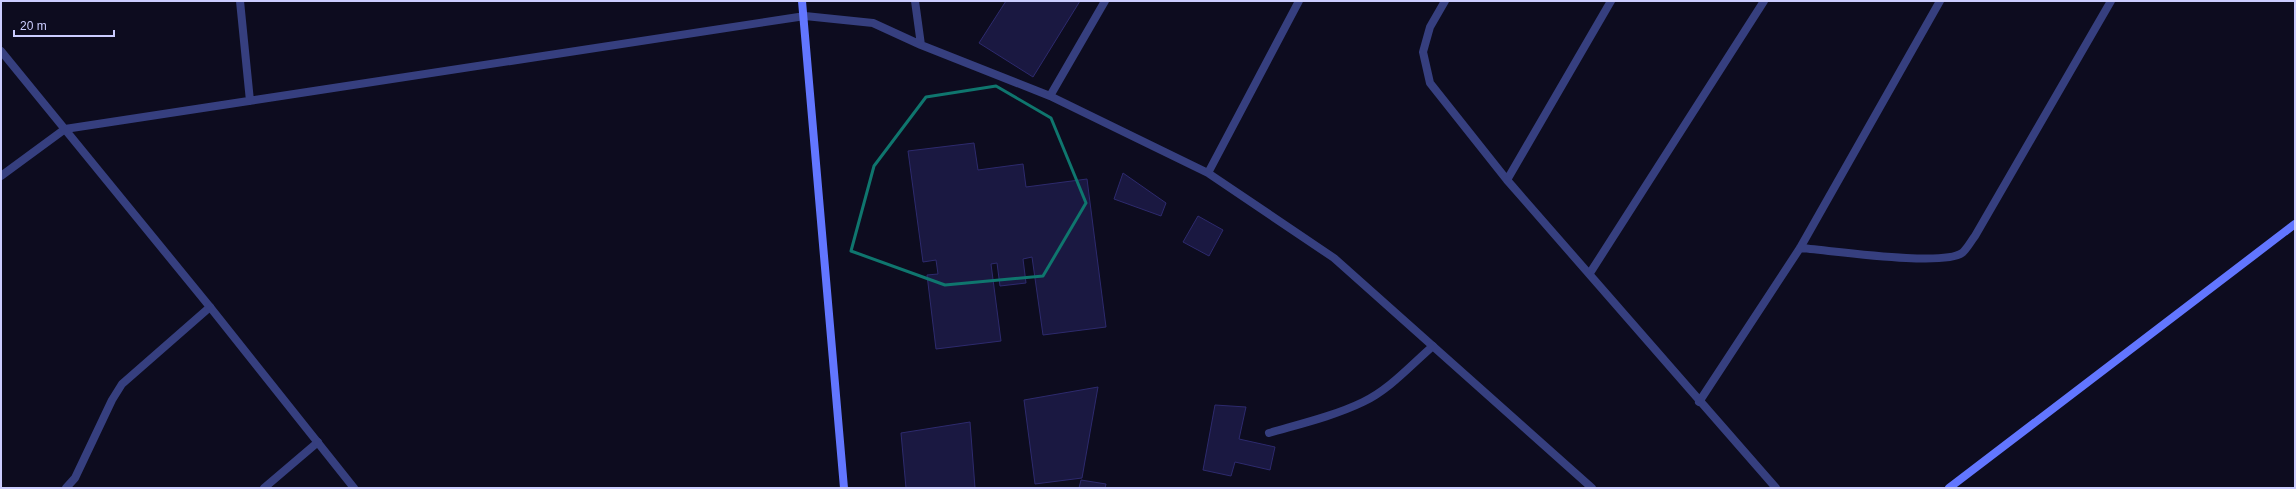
<svg xmlns="http://www.w3.org/2000/svg" width="2296" height="489" viewBox="0 0 2296 489" font-family="Helvetica,sans-serif">
	<style>
		.building { fill: #1a1841; stroke: #2d2a6d }
		.lines { fill: none; stroke-linecap: round; stroke-linejoin: round }
		.lane { stroke: #363f7f; stroke-width: 8 }
		.street { stroke: #363f7f; stroke-width: 8 }
		.secondary { stroke: #6276ff; stroke-width: 8 }
		.marked { fill: none; stroke: #0f766e; stroke-width: 3; stroke-linejoin: round }
	</style>
	<rect width="100%" height="100%" fill="#0d0c1f"/>
	<path class="building" d="M1006,1h74l-47,76 -54,-34z
		M974,143l4,27 45,-6 3,23 61,-8 19,148 -63,8 -11,-78 -9,2 3,24 -26,3 -3,-23 -6,1 10,77 -65,8 -9,-74 11,-1 -2,-14 -13,2 -15,-111z
		M1123,173l43,30 -5,13 -47,-17z
		M1198,216l25,14 -14,26 -26,-14z
		M1098,387l-16,91 -47,6 -11,-84z
		M1215,405l31,2 -7,32 36,8 -5,23 -35,-8 -4,14 -28,-6z
		M970,422l5,66h-69l-5,-55z
		M1081,480l25,4 -1,4h-26z"/>
	<g class="lines">
		<path class="lane" d="M1,176l64,-47
			M1269,433c31,-9 65,-17 94,-31 26,-12 48,-37 70,-56
			M66,488l9,-10 37,-78 10,-16 88,-77
			M264,488l54,-46"/>
		<path class="street" d="M240,1l10,100
			M915,1l6,44
			M1445,1l-15,26 -7,25 7,31 77,97 269,308
			M1,51l209,256 144,181
			M1050,96l55,-95
			M65,129l740,-113 68,7 48,22 129,51 158,77 126,85 258,230
			M1208,173l91,-172
			M1507,180l104,-179
			M1800,248c29,2 142,19 162,5 5,-4 9,-12 13,-17l136,-235
			M1590,273l174,-272
			M1699,402l101,-154 140,-247"/>
		<path class="secondary" d="M802,1l42,487
			M1949,488l346,-264"/>
	</g>
	<path class="marked" d="M996,86l55,32 35,85 -43,73 -98,9 -94,-34 23,-85 52,-69z"/>
	<rect width="2296" height="489" fill="none" stroke="#cbcdff" stroke-width="4"/>
	<path d="M14 30v6h100v-6" fill="none" stroke="#cbcdff" stroke-width="2"/>
	<text x="20" y="30" font-size="12" fill="#cbcdff" stroke="#0d0c1f" stroke-width="3" paint-order="stroke">20 m</text>
</svg>
